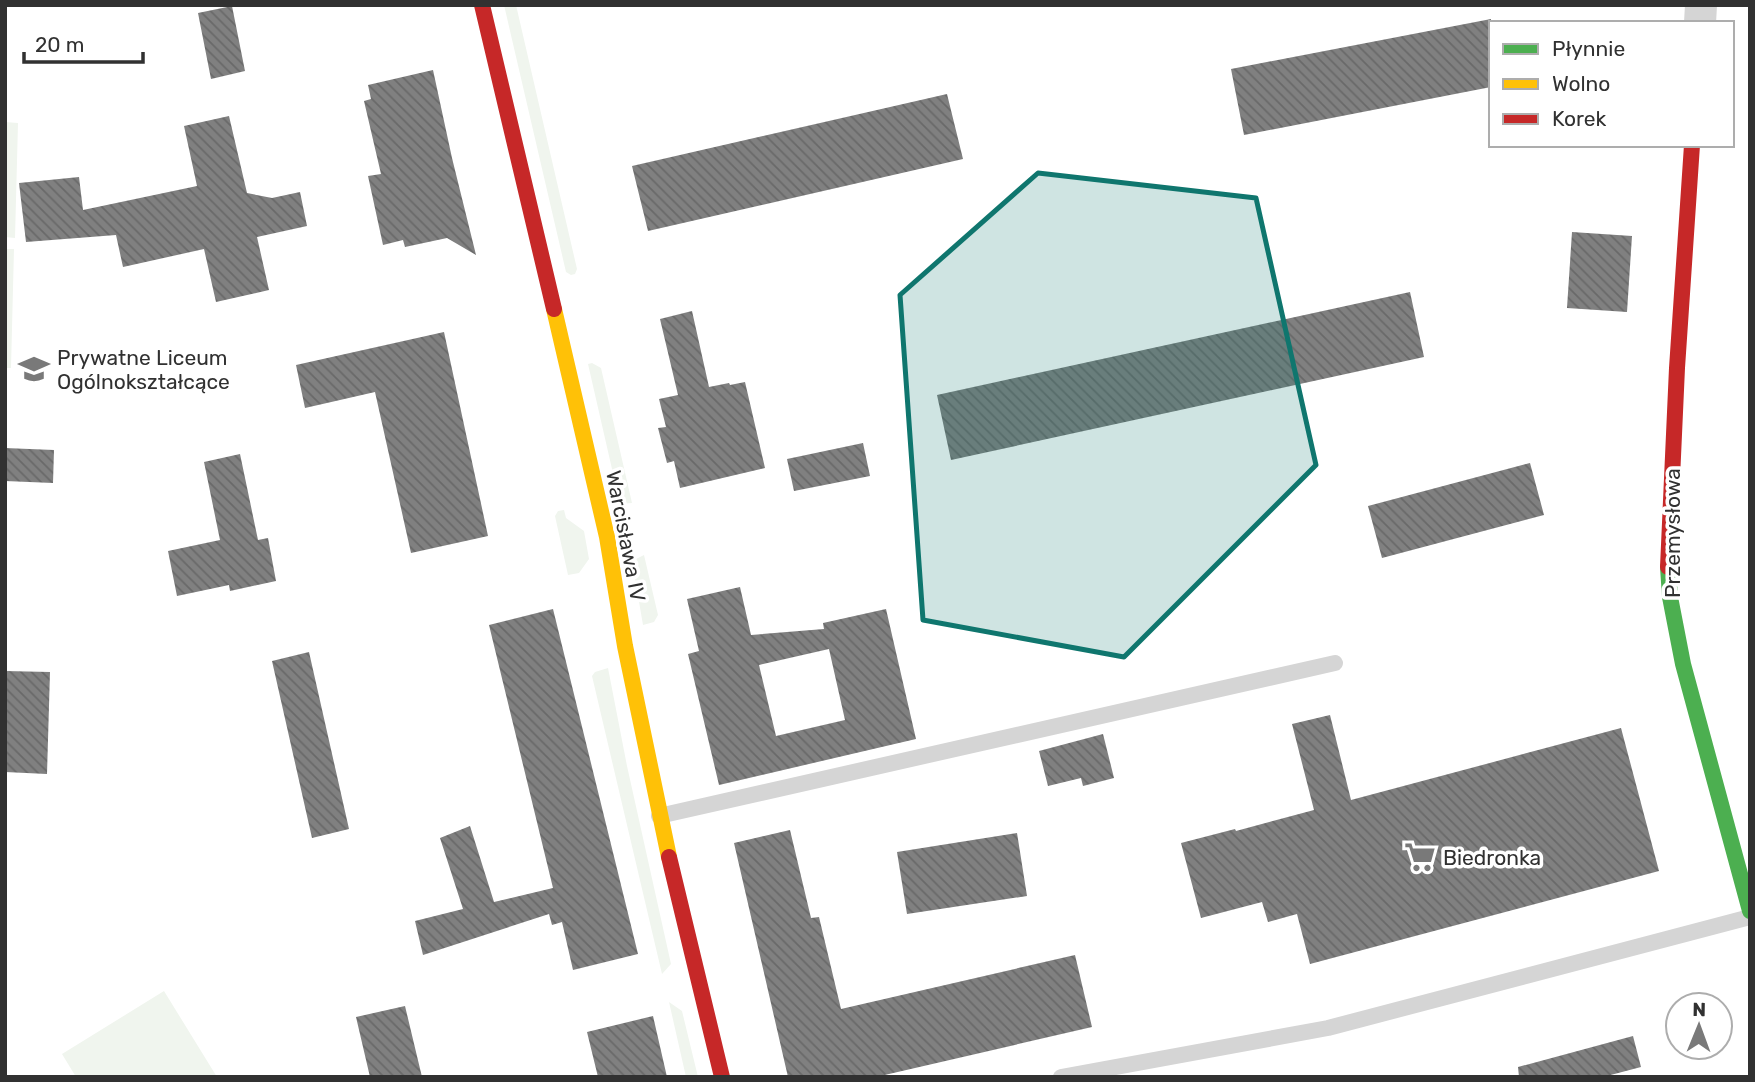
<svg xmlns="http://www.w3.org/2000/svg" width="1755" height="1082" viewBox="0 0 1755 1082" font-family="Rubik,sans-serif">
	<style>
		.green { fill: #f0f5ee }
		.building { fill: url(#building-back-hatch); fill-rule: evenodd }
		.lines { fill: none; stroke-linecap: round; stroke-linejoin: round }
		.lane { stroke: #d5d5d5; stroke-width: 16 }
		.street { stroke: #d5d5d5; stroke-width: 32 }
		.fast { stroke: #4caf50; stroke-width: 16 }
		.slow { stroke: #ffc107; stroke-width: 16 }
		.jam { stroke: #c62828; stroke-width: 16 }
		.marked { fill: #0f766e; fill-opacity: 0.2; stroke: #0f766e; stroke-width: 5; stroke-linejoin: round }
		.labels { text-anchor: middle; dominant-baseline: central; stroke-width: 7; stroke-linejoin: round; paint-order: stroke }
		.poi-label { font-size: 21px; fill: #313131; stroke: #fff; text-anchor: start }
		.street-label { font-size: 21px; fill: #313131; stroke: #fff }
	</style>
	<defs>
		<pattern id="building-back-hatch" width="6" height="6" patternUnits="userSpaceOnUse" patternTransform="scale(1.75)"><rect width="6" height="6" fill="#808080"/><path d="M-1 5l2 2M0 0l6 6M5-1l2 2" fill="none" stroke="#696969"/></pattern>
	</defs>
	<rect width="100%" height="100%" fill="#fff"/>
	<path class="green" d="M504,5h12l61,264 -2,5 -4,1 -5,-3z
		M5,122l13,1 -3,115 -10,-1z
		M5,249h9l-3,119h-6z
		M592,363l9,5 31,135 -12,1 -32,-140z
		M564,510l2,8 18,13 5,28 -10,14 -11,2 -13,-59 3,-5z
		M644,555l14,60 -4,7 -11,3 -11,-64z
		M608,668l19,98 44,198 -9,10 -70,-298 3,-4z
		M164,991l53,86h-141l-14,-23z
		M669,1002l13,9 16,66h-12z"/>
	<path class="building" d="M232,6l13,65 -34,8 -13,-66z
		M1491,19v68l-247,48 -13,-66z
		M433,70l19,88 24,97 -29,-17 -42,9 -2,-7 -20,5 -15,-69 13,-2 -17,-73 7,-2 -3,-14z
		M947,94l16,65 -315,72 -16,-65z
		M229,116l18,77 25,5 28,-6 7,34 -50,11 12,53 -53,12 -12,-53 -81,18 -7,-32 -90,7 -7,-59 60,-6 4,33 114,-24 -13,-60z
		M1572,232l60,4 -5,76 -60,-4z
		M1410,292l14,65 -473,103 -14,-65z
		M692,311l17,76 20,-4 1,2 15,-3 20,86 -85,20 -6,-27 -7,2 -9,-35 8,-1 -7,-28 19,-4 -18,-76z
		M444,332l44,204 -77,17 -36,-161 -70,16 -9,-43z
		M863,443l7,33 -76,15 -7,-32z
		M5,448l49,2 -1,33 -48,-2z
		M240,454l18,86 10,-2 8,43 -46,10 -1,-6 -52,11 -9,-45 52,-11 -16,-78z
		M1530,463l14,52 -162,43 -14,-52z
		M740,587l11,48 73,-6 -1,-6 63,-14 30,130 -197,46 -31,-131 11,-3 -12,-52zM829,649l16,71 -69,16 -17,-71z
		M553,609l85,345 -65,16 -11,-48 -10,3 -3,-11 -126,41 -8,-34 48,-12 -23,-71 30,-12 24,76 59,-14 -64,-263z
		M309,652l40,177 -37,9 -40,-177z
		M5,671l45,1 -3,102 -42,-2z
		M1330,715l21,85 270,-72 38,143 -349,93 -13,-50 -29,8 -6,-20 -61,16 -20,-75 54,-14 1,2 78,-21 -22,-86z
		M1103,734l11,44 -31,8 -2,-8 -33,8 -9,-35z
		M790,830l21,88 8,-1 22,92 234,-54 17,72 -216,50h-88l-54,-234z
		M1017,833l10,63 -120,18 -10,-62z
		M405,1006l17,71h-52l-14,-60z
		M653,1016l14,61h-69l-11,-45z
		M1633,1036l8,31 -38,10h-84l-1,-10z"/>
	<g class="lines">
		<path class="lane" d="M659,816l676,-153
			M1061,1077l267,-49 422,-111"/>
		<path class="street" d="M1700,23l1,-18"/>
		<path class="fast" d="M1668,567l2,30 13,67 67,247"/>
		<path class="slow" d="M554,309l53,228 18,109 44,211"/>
		<path class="jam" d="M482,5l72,304
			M1668,567l9,-199 15,-223
			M669,857l53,220"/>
	</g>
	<path class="marked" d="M1038,173l218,25 60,267 -192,192 -201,-37 -23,-325z"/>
	<defs>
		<symbol id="school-bare" viewBox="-9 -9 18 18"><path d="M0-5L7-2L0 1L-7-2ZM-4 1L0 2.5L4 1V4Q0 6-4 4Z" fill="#797979" stroke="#fff" stroke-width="2.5" paint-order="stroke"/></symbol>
		<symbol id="supermarket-bare" viewBox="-9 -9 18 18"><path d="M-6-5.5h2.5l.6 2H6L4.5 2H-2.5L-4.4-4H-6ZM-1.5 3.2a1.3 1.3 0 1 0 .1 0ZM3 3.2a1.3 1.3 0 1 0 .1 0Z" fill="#797979" stroke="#fff" stroke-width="2.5" paint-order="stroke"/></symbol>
	</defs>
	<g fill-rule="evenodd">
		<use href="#school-bare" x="12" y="347" width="44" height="44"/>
		<use href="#supermarket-bare" x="1398" y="835" width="44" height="44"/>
	</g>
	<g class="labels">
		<g class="poi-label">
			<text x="57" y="357">Prywatne Liceum<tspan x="57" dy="24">Ogólnokształcące</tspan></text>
			<text x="1443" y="857">Biedronka</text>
		</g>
		<g class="street-label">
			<text transform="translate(1672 533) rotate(-90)">Przemysłowa</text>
			<text transform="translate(626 536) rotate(79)">Warcisława IV</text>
		</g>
	</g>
	<rect width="1755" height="1082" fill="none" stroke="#313131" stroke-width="14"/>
	<rect x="1489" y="21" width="245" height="126" fill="#ffffff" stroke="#adadad" stroke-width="2"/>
	<rect x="1503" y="44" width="35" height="10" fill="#4caf50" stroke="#adadad" stroke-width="2"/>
	<text x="1552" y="56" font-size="21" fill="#313131">Płynnie</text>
	<rect x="1503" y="79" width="35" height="10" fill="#ffc107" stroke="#adadad" stroke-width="2"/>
	<text x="1552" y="91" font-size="21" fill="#313131">Wolno</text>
	<rect x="1503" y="114" width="35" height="10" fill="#c62828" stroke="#adadad" stroke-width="2"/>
	<text x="1552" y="126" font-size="21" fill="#313131">Korek</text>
	<g transform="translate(1699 1026) rotate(1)"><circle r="33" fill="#ffffff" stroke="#adadad" stroke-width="2"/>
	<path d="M0-5L12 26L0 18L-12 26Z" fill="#797979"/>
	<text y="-10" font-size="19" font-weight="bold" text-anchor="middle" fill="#313131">N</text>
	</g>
	<path d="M24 52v10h119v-10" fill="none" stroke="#313131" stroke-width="3.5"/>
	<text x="35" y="52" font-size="21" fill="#313131" stroke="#ffffff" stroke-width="5" paint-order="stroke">20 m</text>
</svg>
